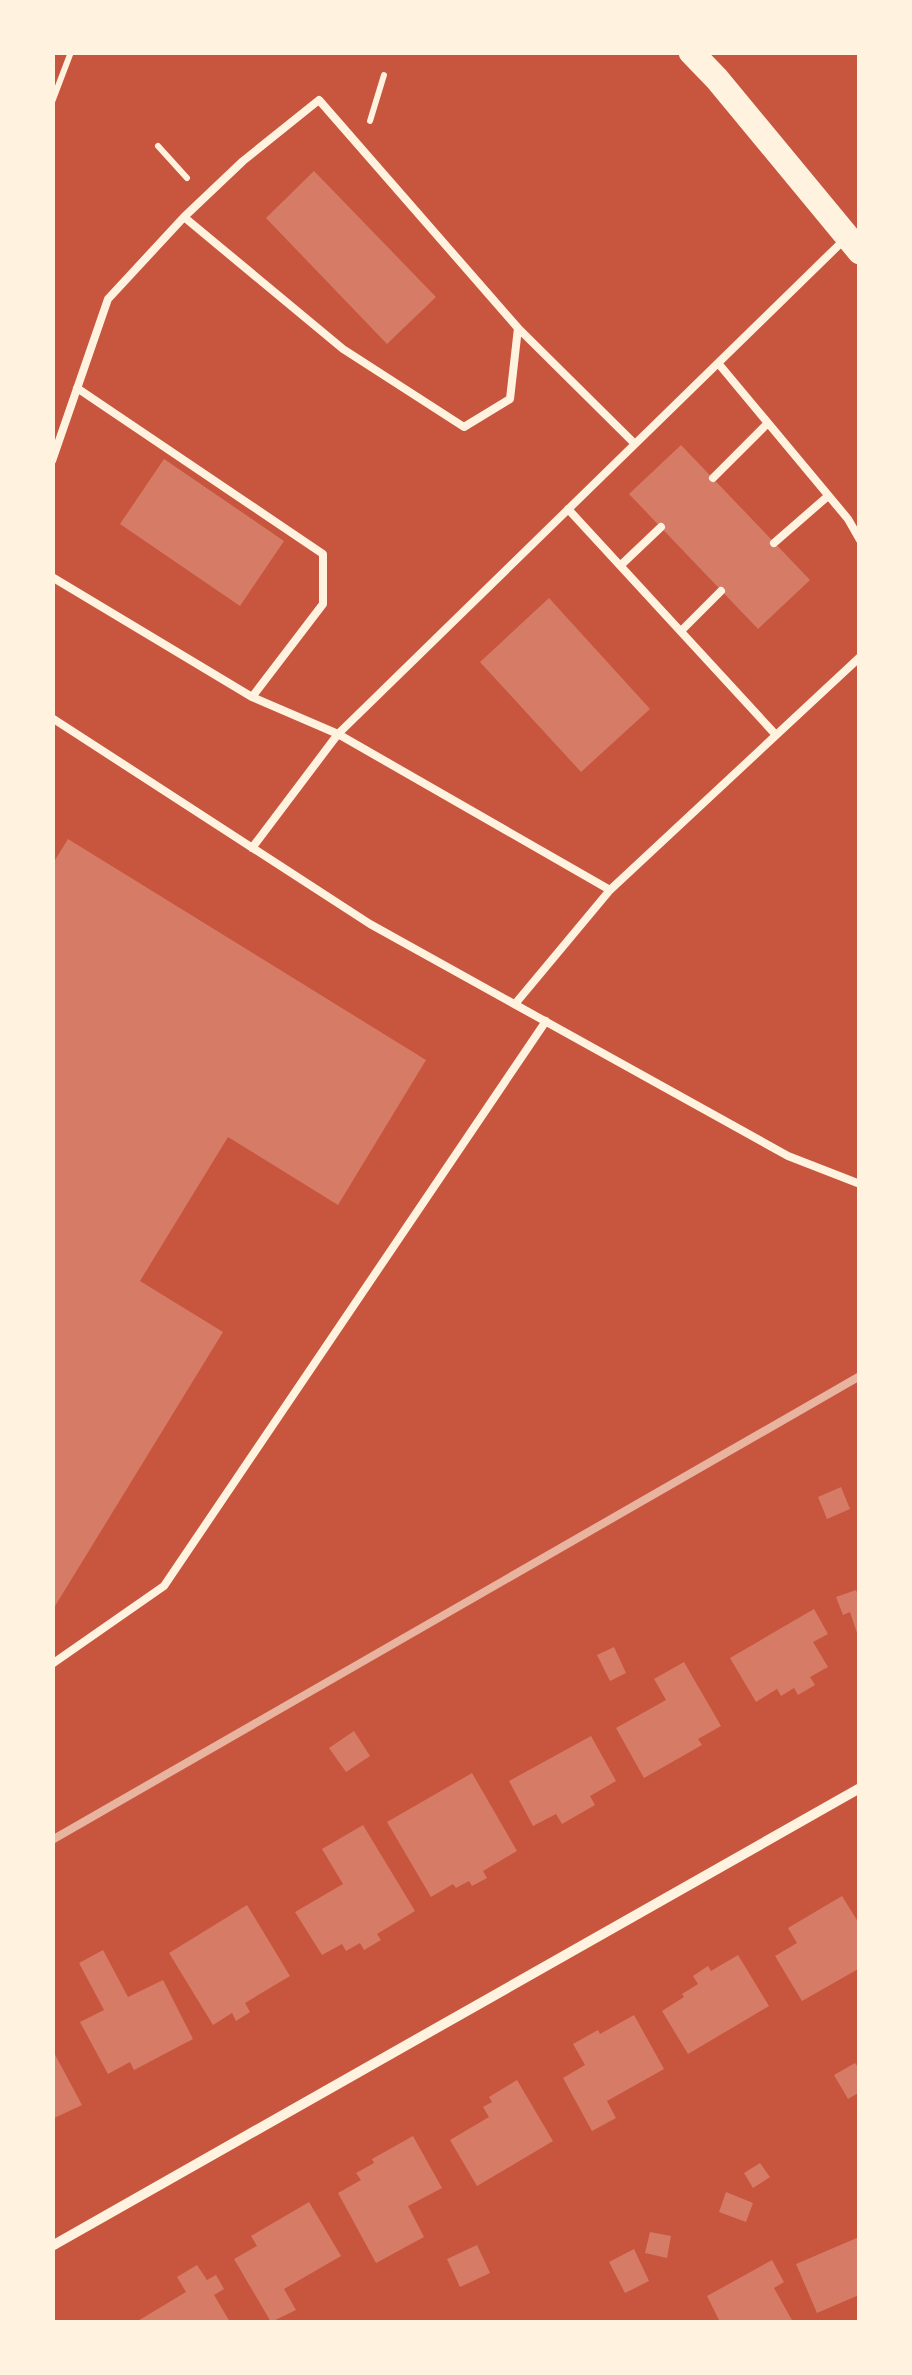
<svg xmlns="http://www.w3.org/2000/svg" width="912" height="2375" viewBox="0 0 912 2375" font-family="Helvetica,sans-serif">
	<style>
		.building { fill: #d67c66 }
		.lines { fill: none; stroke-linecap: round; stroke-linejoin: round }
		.path { stroke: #fff3e0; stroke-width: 6 }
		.service { stroke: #fff3e0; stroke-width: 8 }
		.minor { stroke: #fff3e0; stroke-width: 10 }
		.primary { stroke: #fff3e0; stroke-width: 25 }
		.rail { stroke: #e9b49f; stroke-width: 8 }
	</style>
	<rect width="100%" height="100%" fill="#c8553d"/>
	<path class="building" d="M314,171l122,126 -49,47 -121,-126z
		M681,445l129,135 -52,49 -129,-135z
		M164,459l120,82 -44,65 -120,-82z
		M549,598l101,111 -69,63 -101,-110z
		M68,839l358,221 -88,145 -110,-68 -88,144 83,51 -171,279v-746z
		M841,1487l9,22 -23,10 -9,-22z
		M856,1590l4,11 -1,38 -9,-27 -7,3 -7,-18z
		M814,1609l14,25 -15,8 15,25 -18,10 5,8 -17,10 -4,-7 -13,8 -4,-7 -21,13 -26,-44z
		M614,1647l12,26 -16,8 -13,-26z
		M684,1662l37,64 -23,13 4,6 -58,33 -28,-50 50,-28 -12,-21z
		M354,1731l16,25 -24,16 -17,-24z
		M591,1736l25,45 -26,15 5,9 -33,19 -6,-10 -23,12 -24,-45z
		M472,1773l45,78 -34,20 4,7 -15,8 -3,-5 -13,7 -3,-4 -22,13 -44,-75z
		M363,1825l52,86 -38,23 4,6 -17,10 -4,-7 -14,8 -4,-7 -20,11 -27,-43 48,-28 -21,-35z
		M842,1896l18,29v43l-58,33 -27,-45 22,-13 -9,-15z
		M247,1905l43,71 -45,27 5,9 -14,9 -4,-8 -19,12 -44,-72z
		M103,1950l25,47 35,-17 30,59 -59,31 -4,-8 -22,12 -28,-52 24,-12 -25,-47z
		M738,1955l31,51 -81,48 -26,-43 22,-14 -2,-3 16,-10 -5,-8 15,-10 3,5z
		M634,2015l30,54 -57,32 9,17 -24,13 -29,-53 22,-13 -12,-21 25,-14 2,4z
		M52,2049l30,56 -30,14z
		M855,2063l5,7v22l-12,7 -14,-24z
		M517,2080l36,61 -76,45 -27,-46 39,-23 -6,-10 9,-5 -3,-5z
		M413,2136l29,52 -34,18 16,31 -48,26 -38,-70 23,-13 -5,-7 18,-10 -2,-4z
		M760,2163l10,14 -17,11 -9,-15z
		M726,2192l27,11 -7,19 -27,-10z
		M309,2202l32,54 -57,33 12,21 -25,12 -37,-63 23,-13 -6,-10z
		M650,2232l21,4 -4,22 -22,-5z
		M859,2237v58l-42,18 -21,-49z
		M477,2245l13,28 -30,14 -13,-28z
		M634,2249l15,32 -24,12 -16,-31z
		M772,2260l12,22 -10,6 19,34h-73l-13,-26z
		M197,2265l10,15 9,-5 8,14 -10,6 16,27h-94l50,-30 -9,-15z"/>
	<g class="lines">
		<path class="path" d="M52,102l19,-50
			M370,121l14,-46
			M158,146l29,32"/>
		<path class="service" d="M518,328l117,116
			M718,363l130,156 12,21
			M77,388l246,166v50l-71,93
			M52,461l56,-162 76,-82 59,-56 76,-61 199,228 -8,71 -46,28 -121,-78 -159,-132
			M713,478l55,-55
			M568,509l208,226
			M774,543l54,-47
			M621,565l40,-38
			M52,577l200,120 86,37 272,156 250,-233
			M681,631l40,-40
			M52,718l318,206 418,232 72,28
			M252,848l86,-114 507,-495
			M515,1004l95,-114
			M52,1664l112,-78 382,-565"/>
		<path class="minor" d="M52,2246l808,-458"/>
		<path class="primary" d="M691,52l26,27 143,173"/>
		<path class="rail" d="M52,1840l808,-464"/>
	</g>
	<rect width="912" height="2375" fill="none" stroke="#fff3e0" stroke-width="110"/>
</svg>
